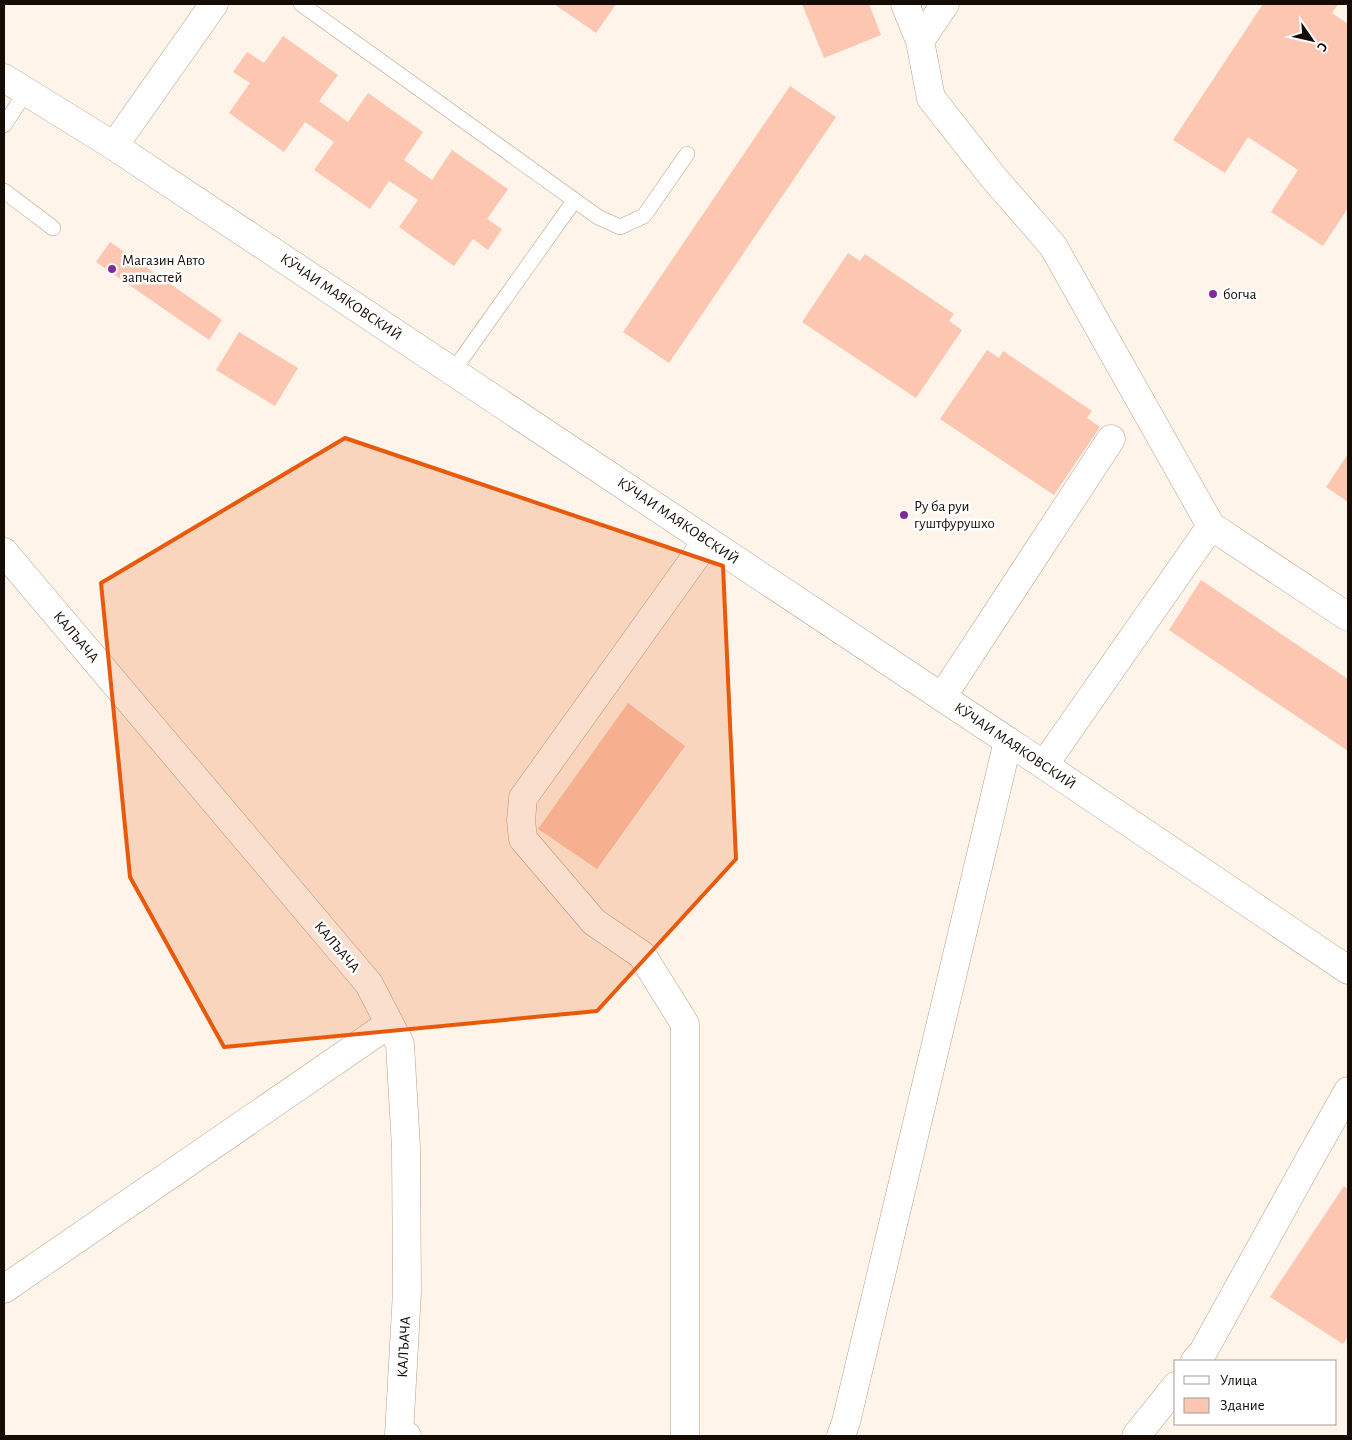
<svg xmlns="http://www.w3.org/2000/svg" width="1352" height="1440" viewBox="0 0 1352 1440" font-family="'Alegreya Sans',sans-serif">
	<style>
		.building { fill: #fcc6b1 }
		.lines { fill: none; stroke-linecap: round; stroke-linejoin: round }
		.lane-casing { stroke: #b89f89; stroke-width: 16 }
		.street-casing { stroke: #b89f89; stroke-width: 29 }
		.secondary-casing { stroke: #b89f89; stroke-width: 29 }
		.lane { stroke: #fff; stroke-width: 15 }
		.street { stroke: #fff; stroke-width: 28 }
		.secondary { stroke: #fff; stroke-width: 28 }
		.marked { fill: #e8590c; fill-opacity: 0.2; stroke: #e8590c; stroke-width: 4; stroke-linejoin: round }
		.poi-dot { fill: #802b9a; stroke: #fff; stroke-width: 2 }
		.labels { text-anchor: middle; dominant-baseline: central; stroke-width: 5; stroke-linejoin: round; paint-order: stroke }
		.poi-label { font-size: 15px; fill: #150c05; stroke: #fff; text-anchor: start }
		.street-label { font-size: 15px; fill: #150c05; stroke: #fff }
	</style>
	<rect width="100%" height="100%" fill="#fff4ea"/>
	<path class="building" d="M554,4h62l-20,29z
		M802,4h67l12,31 -57,23z
		M1263,4h75l-6,9 16,11v184l-25,38 -52,-34 27,-42 -50,-33 -23,36 -52,-33z
		M283,36l55,39 -19,26 29,21 20,-29 55,39 -19,28 28,20 20,-30 56,39 -21,30 15,10 -14,21 -15,-11 -19,27 -55,-39 19,-27 -29,-19 -19,28 -56,-39 20,-28 -29,-20 -21,30 -55,-39 21,-30 -17,-11 14,-20 17,11z
		M790,86l46,31 -167,246 -46,-31z
		M110,242l112,78 -13,20 -113,-78z
		M848,253l12,8 5,-7 89,60 -5,7 13,9 -46,68 -114,-76z
		M239,332l59,36 -23,38 -59,-36z
		M987,350l12,8 4,-7 89,60 -5,7 13,9 -46,68 -114,-76z
		M1348,454v48l-22,-15z
		M1201,580l147,99v72l-179,-121z
		M628,703l57,43 -88,123 -59,-40z
		M1344,1186l4,3v147l-5,8 -73,-47z"/>
	<g class="lines">
		<defs>
			<path id="lane" d="M301,4l297,213 22,10 24,-11 43,-62
				M4,125l22,-33
				M4,191l49,37
				M453,371l121,-170"/>
			<path id="street" d="M905,4l15,37 11,57 62,79 60,69 158,280 -167,239
				M920,41l25,-37
				M114,146l100,-142
				M1211,526l137,91
				M4,552l365,432 31,60 6,104 1,144 -8,143 8,1
				M942,697l169,-258
				M4,1289l385,-265
				M1195,1361l8,-9 109,-197 36,-64
				M685,1436v-412l-43,-69 -48,-33 -71,-83 -2,-19 2,-22 184,-257
				M841,1436l5,-14 162,-681
				M1136,1436l40,-50"/>
			<path id="secondary" d="M4,78l110,68 930,619 304,205"/>
		</defs>
		<use href="#lane" class="lane-casing"/>
		<use href="#street" class="street-casing"/>
		<use href="#secondary" class="secondary-casing"/>
		<use href="#lane" class="lane"/>
		<use href="#street" class="street"/>
		<use href="#secondary" class="secondary"/>
	</g>
	<path class="marked" d="M345,438l378,128 13,293 -139,152 -373,36 -94,-170 -29,-294z"/>
	<g class="poi-dot">
		<circle cx="112" cy="269" r="5"/>
		<circle cx="1213" cy="294" r="5"/>
		<circle cx="904" cy="515" r="5"/>
	</g>
	<g class="labels">
		<g class="poi-label">
			<text x="122" y="260">Магазин Авто<tspan x="122" dy="17">запчастей</tspan></text>
			<text x="1223" y="294">богча</text>
			<text x="914" y="506">Ру ба руи<tspan x="914" dy="17">гуштфурушхо</tspan></text>
		</g>
		<g class="street-label">
			<text transform="translate(341 297) rotate(34)">КӮЧАИ МАЯКОВСКИЙ</text>
			<text transform="translate(678 521) rotate(34)">КӮЧАИ МАЯКОВСКИЙ</text>
			<text transform="translate(76 637) rotate(50)">КАЛЪАЧА</text>
			<text transform="translate(1015 746) rotate(34)">КӮЧАИ МАЯКОВСКИЙ</text>
			<text transform="translate(337 947) rotate(50)">КАЛЪАЧА</text>
			<text transform="translate(404 1347) rotate(-87)">КАЛЪАЧА</text>
		</g>
	</g>
	<rect width="1352" height="1440" fill="none" stroke="#150c05" stroke-width="10"/>
	<rect x="1174" y="1360" width="162" height="65" fill="#ffffff" stroke="#a19e9b"/>
	<rect x="1184" y="1376" width="25" height="8" fill="#ffffff" stroke="#a19e9b"/>
	<text x="1220" y="1385" font-size="15" fill="#150c05">Улица</text>
	<rect x="1184" y="1398" width="25" height="15" fill="#fcc6b1" stroke="#a19e9b"/>
	<text x="1220" y="1410" font-size="15" fill="#150c05">Здание</text>
	<g transform="translate(1312 40) rotate(124)" stroke="#ffffff" stroke-width="4" paint-order="stroke">
	<path d="M0-4L9 19L0 12L-9 19Z" fill="#150c05"/>
	<text y="-8" font-size="14" font-weight="bold" text-anchor="middle" fill="#150c05">С</text>
	</g>
</svg>
